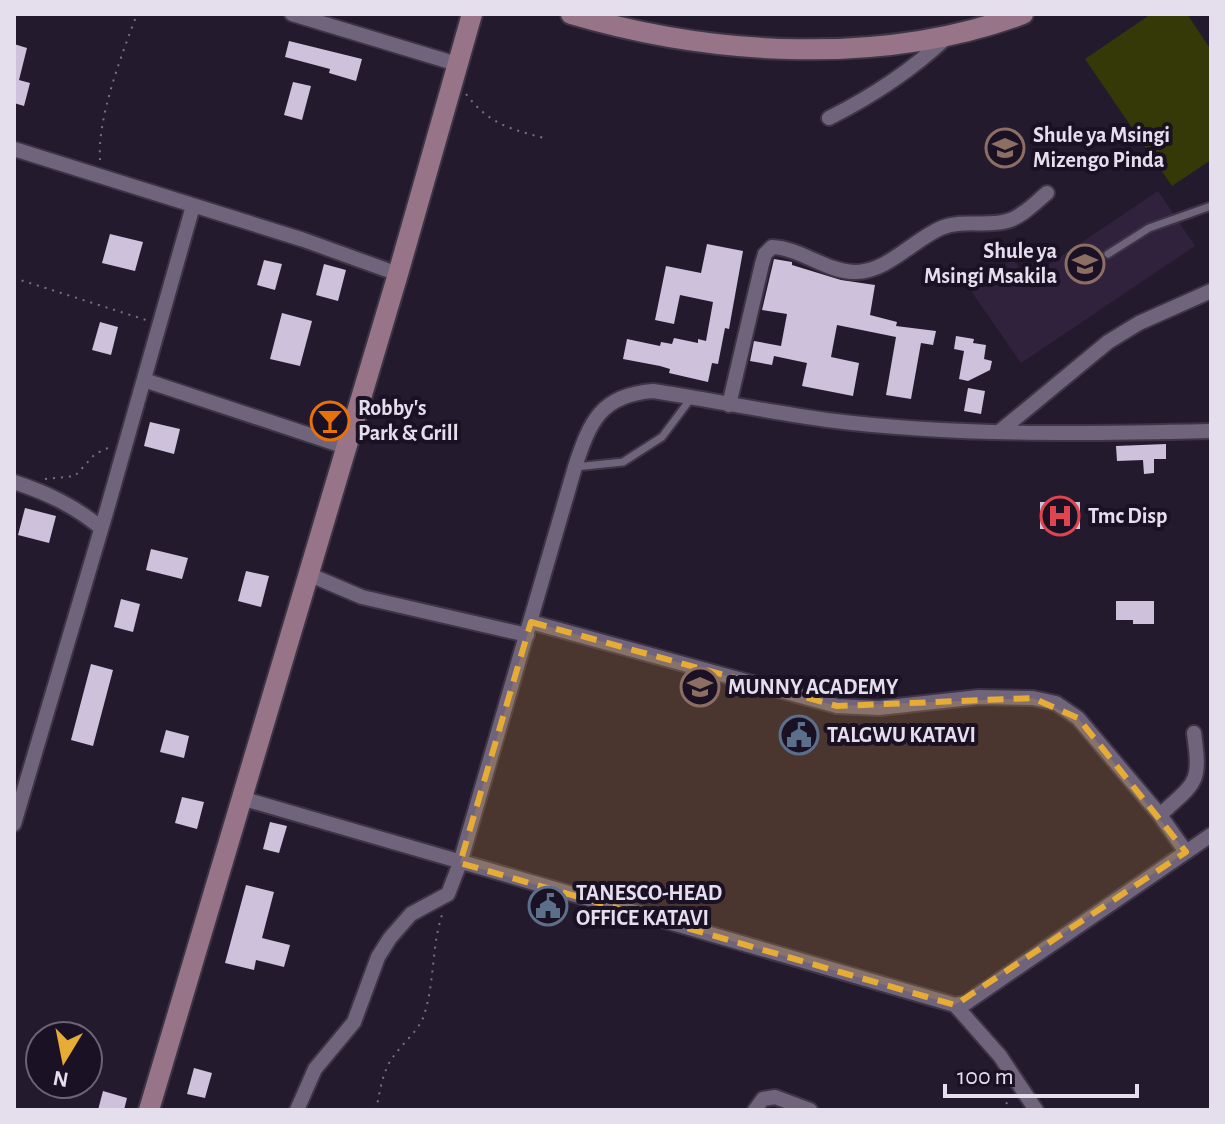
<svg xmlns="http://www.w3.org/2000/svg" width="1225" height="1124" viewBox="0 0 1225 1124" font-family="'Alegreya Sans',sans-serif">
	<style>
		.built { fill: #30223c }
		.green { fill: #353807 }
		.building { fill: #cec1dc }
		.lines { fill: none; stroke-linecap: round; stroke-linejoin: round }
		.lane-casing { stroke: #3d3545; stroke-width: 11 }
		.street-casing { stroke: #3d3545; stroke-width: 18 }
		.secondary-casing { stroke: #3d3545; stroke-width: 24 }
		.path { stroke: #797182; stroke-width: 2; stroke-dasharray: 2 6; stroke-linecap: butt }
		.lane { stroke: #70647c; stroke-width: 7 }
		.street { stroke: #70647c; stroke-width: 14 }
		.secondary { stroke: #987488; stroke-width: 20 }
		.marked { fill: #e6ac36; fill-opacity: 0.2; stroke: #e6ac36; stroke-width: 6; stroke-dasharray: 16 10; stroke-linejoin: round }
		.labels { text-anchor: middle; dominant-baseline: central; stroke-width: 8; stroke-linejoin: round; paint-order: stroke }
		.poi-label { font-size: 22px; font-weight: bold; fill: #e5deec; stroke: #1b1124; text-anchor: start }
	</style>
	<rect width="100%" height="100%" fill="#241a2e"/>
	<path class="built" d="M1158,191l37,55 -174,117 -52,-75 44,-29 14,20z"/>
	<path class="green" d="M1151,14h36l24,36v110l-39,26 -87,-127z"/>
	<path class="building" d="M289,41l73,18 -6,22 -27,-8 1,-4 -45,-12z
		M14,44l13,4 -8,32 11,3 -6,23 -10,-3z
		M293,82l18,4 -9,34 -18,-5z
		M110,234l33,8 -8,29 -33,-8z
		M707,244l36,7 -14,78 -4,-1 -7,36 -6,-1 -4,19 -39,-9 1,-4 -10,-3 -37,-7 4,-20 33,7 1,-4 11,2 2,-6 24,5v-4l8,2 7,-39 -33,-7 -6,29 -19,-4 11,-54 35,7z
		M774,259l18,3v3l49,15 34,5 -5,30 27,7 -1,4 40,5 -3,14 -12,-2 -10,56 -25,-4 10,-58 -59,-12 -6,32 28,6 -6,33 -51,-10 5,-23 -33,-7 -2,9 -22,-4 4,-20 27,5 6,-32 -25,-4z
		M264,260l18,4 -7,26 -18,-5z
		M324,264l22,6 -8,31 -22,-6z
		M282,313l30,8 -12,45 -30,-7z
		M100,322l18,5 -7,28 -19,-5z
		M956,336l18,3 -1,4 13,2 -2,14 8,2 -2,9 -22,11 -9,-2 5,-28 -10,-2z
		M968,388l17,3 -4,23 -17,-3z
		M150,422l30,7 -6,25 -30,-8z
		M1166,444v15h-12v14l-10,1 -1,-14 -26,1 -1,-15z
		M1040,502h40v27h-40z
		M25,508l31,8 -7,27 -31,-8z
		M151,549l37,9 -6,21 -36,-9z
		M246,571l23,5 -8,31 -23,-6z
		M121,599l19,5 -7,28 -19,-5z
		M1116,601h38v23h-21v-4h-17z
		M91,664l22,6 -20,76 -22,-6z
		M166,730l23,6 -5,22 -24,-6z
		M182,797l22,5 -7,27 -22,-6z
		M270,822l17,4 -8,27 -16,-4z
		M246,885l28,7 -12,46 28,7 -6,22 -28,-7 -2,10 -29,-7z
		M194,1068l18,5 -7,25 -18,-4z
		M103,1091l24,7 -3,12h-26z"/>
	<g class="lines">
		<defs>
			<path id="lane" d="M1108,254l41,-26 62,-22
				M575,467l48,-5 39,-25 30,-40"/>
			<path id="street" d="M292,14l165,50
				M829,118c44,-22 82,-47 118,-81
				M14,149l290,91 94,34
				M144,380l202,67
				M729,405l33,-141 3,-10 7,-7c28,1 53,24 82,25 32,1 59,-32 87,-44 22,-9 45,-1 66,-7 15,-4 29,-19 40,-28
				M999,432l109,-90 31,-19 72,-32
				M14,482c33,11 61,24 87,46
				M308,574l54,23 165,38
				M531,622l306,84 42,2 100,-11 54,1 23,5 22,15 82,97 26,37
				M241,798l714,207 11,-2 245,-168
				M1160,815c37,-34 41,-31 34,-82
				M14,824l94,-318 85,-300
				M955,1005l45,51 36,54
				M297,1110l18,-41 39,-47 24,-65 12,-19 21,-24 37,-20 12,-31 115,-396c15,-46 26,-72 78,-76 58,9 116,21 174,29 127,16 257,14 384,11
				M755,1110l8,-11 12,-2 35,13"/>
			<path id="secondary" d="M571,14c142,42 312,52 452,0
				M149,1110l249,-836 74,-260"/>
		</defs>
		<use href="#lane" class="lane-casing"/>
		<use href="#street" class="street-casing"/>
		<use href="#secondary" class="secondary-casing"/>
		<path class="path" d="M466,94c23,30 44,35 78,44
			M100,160c-3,-42 22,-106 37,-146
			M14,278l132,42
			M45,479l30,-3 20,-22 15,-7
			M376,1110c4,-18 6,-38 17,-53 9,-13 24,-25 30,-39 12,-33 8,-69 19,-103
			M1001,1110l9,-11"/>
		<use href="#lane" class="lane"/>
		<use href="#street" class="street"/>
		<use href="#secondary" class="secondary"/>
	</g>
	<path class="marked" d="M531,622l306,84 196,-8 45,20 108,134 -231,153 -495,-142z"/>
	<defs>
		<symbol id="school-ring" viewBox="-11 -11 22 22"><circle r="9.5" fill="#1b1124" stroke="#8d6e63" stroke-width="1.5"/><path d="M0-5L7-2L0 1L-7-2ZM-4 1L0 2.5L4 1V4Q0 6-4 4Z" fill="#8d6e63"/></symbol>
		<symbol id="bar-ring" viewBox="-11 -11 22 22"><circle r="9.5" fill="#1b1124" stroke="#e8710a" stroke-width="1.5"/><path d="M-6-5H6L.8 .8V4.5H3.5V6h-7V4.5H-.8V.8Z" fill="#e8710a"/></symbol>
		<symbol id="hospital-ring" viewBox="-11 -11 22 22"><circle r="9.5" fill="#1b1124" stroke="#e0444e" stroke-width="1.5"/><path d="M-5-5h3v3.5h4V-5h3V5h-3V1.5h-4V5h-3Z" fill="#e0444e"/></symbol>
		<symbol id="civic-ring" viewBox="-11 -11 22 22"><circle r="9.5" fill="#1b1124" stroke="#5c6f8a" stroke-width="1.5"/><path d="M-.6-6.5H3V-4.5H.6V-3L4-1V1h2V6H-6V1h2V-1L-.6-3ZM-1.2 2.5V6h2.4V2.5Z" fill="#5c6f8a"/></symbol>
	</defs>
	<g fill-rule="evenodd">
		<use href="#school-ring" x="983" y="126" width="44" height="44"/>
		<use href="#school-ring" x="1063" y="242" width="44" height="44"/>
		<use href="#bar-ring" x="308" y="399" width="44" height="44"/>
		<use href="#hospital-ring" x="1038" y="494" width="44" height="44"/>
		<use href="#school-ring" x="678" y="665" width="44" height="44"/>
		<use href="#civic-ring" x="777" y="713" width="44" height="44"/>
		<use href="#civic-ring" x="526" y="884" width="44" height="44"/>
	</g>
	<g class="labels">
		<g class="poi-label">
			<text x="1033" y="135">Shule ya Msingi<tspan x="1033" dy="25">Mizengo Pinda</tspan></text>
			<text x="1057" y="251" text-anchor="end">Shule ya<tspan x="1057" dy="25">Msingi Msakila</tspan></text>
			<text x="358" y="408">Robby's<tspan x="358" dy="25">Park &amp; Grill</tspan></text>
			<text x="1088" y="516">Tmc Disp</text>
			<text x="728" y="687">MUNNY ACADEMY</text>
			<text x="827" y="735">TALGWU KATAVI</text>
			<text x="576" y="893">TANESCO-HEAD<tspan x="576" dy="25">OFFICE KATAVI</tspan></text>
		</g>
	</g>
	<rect width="1225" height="1124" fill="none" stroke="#e5deec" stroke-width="32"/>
	<g transform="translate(64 1060) rotate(190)"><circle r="38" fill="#1b1124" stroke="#6c6374" stroke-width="2"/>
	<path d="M0-6L14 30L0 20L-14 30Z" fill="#e6ac36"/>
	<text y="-12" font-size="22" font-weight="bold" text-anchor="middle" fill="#e5deec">N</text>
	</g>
	<path d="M945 1084v12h192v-12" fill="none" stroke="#e5deec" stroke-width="4"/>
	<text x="957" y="1084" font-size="24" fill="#e5deec" stroke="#1b1124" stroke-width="6" paint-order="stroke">100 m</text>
</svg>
